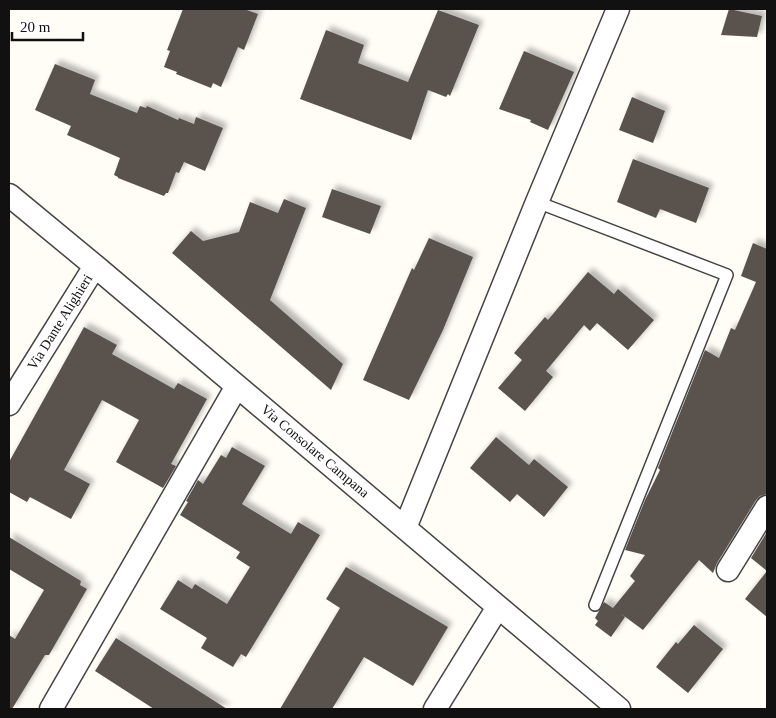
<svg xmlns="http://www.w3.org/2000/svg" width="776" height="718" viewBox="0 0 776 718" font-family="'Times New Roman',serif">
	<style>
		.building { fill: #5a524d; filter: url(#shadow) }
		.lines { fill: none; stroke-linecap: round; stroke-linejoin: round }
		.lane-casing { stroke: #444; stroke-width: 14 }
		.street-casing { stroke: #444; stroke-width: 25 }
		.lane { stroke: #fff; stroke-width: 11 }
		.street { stroke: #fff; stroke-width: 22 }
		.labels { text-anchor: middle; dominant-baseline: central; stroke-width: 5; stroke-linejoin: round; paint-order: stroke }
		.street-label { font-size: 14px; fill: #111; stroke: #fff }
	</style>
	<defs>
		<filter id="shadow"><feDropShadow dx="4.5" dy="-4.5" stdDeviation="2.5" flood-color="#0004"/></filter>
	</defs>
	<rect width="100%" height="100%" fill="#fffdf5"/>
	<path class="building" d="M183,9h61l14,5 -14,36 -6,-3 -17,40 -8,-4 -2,5 -35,-14 1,-2 -13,-5 6,-16 -3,-1z
		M729,9l33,7 -5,21 -36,-2z
		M438,10l41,15 -29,71 -2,-2 -2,3 -18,-7 -17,50 -111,-41 26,-69 38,15 -6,18 50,19z
		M524,51l50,21 -26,58 -18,-8 1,-2 -32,-11z
		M55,64l40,16 -5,14 47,19 3,-7 6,2 1,-2 31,14 1,-2 15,6 2,-7 27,11 -18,43 -21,-9 -5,11 -3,-1 -8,21h-2l-2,3 -46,-18v-1l-4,-2 6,-17 -53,-23 4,-9 -36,-16z
		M632,97l33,14 -12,32 -34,-13z
		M633,159l76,29 -13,35 -36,-14 -4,9 -39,-16z
		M332,189l49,17 -11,28 -48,-17z
		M284,199l22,9 -36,92 73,64 -12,26 -159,-137 19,-22 12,10 36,-9 11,-30 28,11z
		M429,238l44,19 -30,73 -34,70 -46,-20 49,-112 2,2z
		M753,243l14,6v245l-7,2 -4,4 -39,63 -4,10 -14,-13 -56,70 -23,-17 5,4 -14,20 -16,-12 3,-4 -3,-3 9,-16 9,6 22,-27 -5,-5 15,-21 -20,-5 20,-50 15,-30 -2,-2 47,-118 14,8 12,-30 4,2 21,-48 -15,-6z
		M588,272l26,22 4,-5 36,31 -26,30 -31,-27 -7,8 -6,-6 -38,46 7,6 -28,34 -27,-23 24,-28 -8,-7 31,-36 3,3z
		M84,327l33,18 -5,9 62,35 4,-6 29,16 -36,65 5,2 -13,22 -47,-26 23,-42 -37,-20 -38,70 26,14 -19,35 -41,-22 -3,5 -18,-10v-30z
		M496,437l33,28 5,-6 34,28 -24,30 -27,-23 -7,8 -40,-34z
		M232,447l33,19 -23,38 49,30 7,-12 22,13 -74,122 -5,-3 -8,13 -32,-19 6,-10 -47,-29 18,-29 14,9 3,-5 32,20 23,-37 -14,-9 4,-6 -60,-37 8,-13 -2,-1 12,-21 5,4 18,-29 5,3z
		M767,532v39l-16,-13z
		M9,537l72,44 -1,4 7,4 -38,66h-4l-33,54h-3v-74l6,4 29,-49 -35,-21z
		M346,567l102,60 -35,59 -49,-29 -32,52h-52l60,-101 -14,-9z
		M767,571v46l-22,-18z
		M694,625l29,24 -35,44 -32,-26 20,-25 2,2z
		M116,638l111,71h-73l-59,-38z"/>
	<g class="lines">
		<defs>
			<path id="lane" d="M537,202l190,73 -132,330"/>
			<path id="street" d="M9,195l86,71 524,443
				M9,404l86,-138
				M405,528l132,-326 81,-193
				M728,570l39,-63
				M51,709l186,-323
				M435,709l63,-102"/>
		</defs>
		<use href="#lane" class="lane-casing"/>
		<use href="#street" class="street-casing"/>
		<use href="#lane" class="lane"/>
		<use href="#street" class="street"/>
	</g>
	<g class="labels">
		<g class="street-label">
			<text transform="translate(60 322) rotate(-58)">Via Dante Alighieri</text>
			<text transform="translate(315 451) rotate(40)">Via Consolare Campana</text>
		</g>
	</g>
	<rect width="776" height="718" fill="none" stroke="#111111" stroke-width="20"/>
	<path d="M12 32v8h71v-8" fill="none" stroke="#111111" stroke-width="2.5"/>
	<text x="20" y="32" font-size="15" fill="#111111" stroke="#ffffff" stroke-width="4" paint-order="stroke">20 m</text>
</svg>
